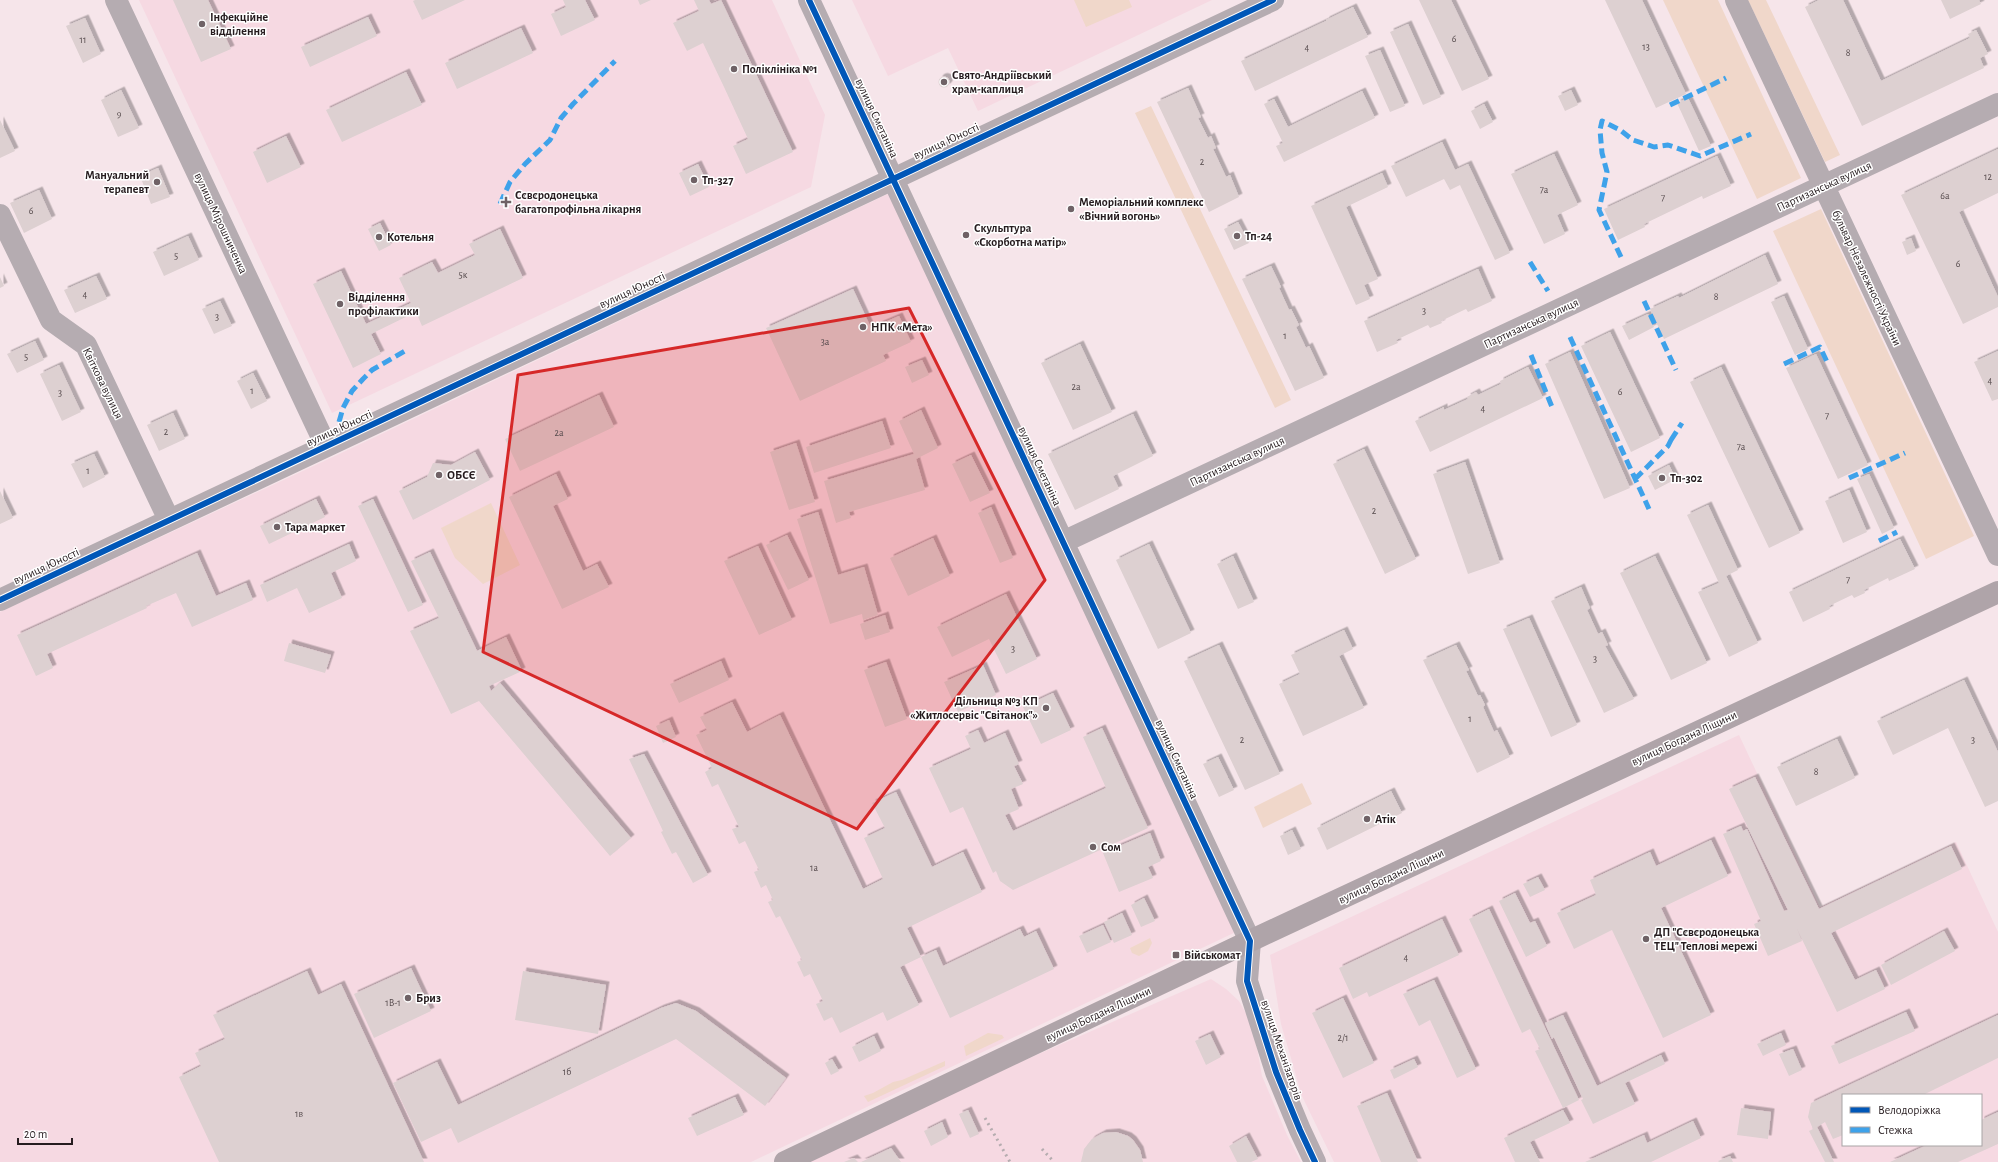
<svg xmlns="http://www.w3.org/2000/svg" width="1998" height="1162" viewBox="0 0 1998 1162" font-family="'Alegreya Sans',sans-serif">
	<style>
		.built { fill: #f6d9e2; fill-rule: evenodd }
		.green { fill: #f0d7ca }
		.building { fill: #ddd0d1; filter: url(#shadow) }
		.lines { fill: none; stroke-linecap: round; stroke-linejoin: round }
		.minor { stroke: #b5acb1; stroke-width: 22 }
		.major { stroke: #afa4a9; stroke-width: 22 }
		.rail { stroke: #b5acaf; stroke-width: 3; stroke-dasharray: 2 4; stroke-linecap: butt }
		.quiet { stroke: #3ea2ea; stroke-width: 5; stroke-dasharray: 10 5; stroke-linecap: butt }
		.cycleway-casing { stroke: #fff; stroke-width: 8 }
		.cycleway { stroke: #0057b8; stroke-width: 6 }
		.marked { fill: #d62828; fill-opacity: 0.2; stroke: #d62828; stroke-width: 3; stroke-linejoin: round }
		.poi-dot { fill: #6f6266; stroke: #fff; stroke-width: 1.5 }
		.labels { text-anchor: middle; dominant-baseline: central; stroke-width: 3; stroke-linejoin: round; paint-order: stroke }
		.number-label { font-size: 10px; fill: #564b4d }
		.poi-label { font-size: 12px; font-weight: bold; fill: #261c1f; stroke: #fff; text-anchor: start }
		.street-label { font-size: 12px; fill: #261c1f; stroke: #fff }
	</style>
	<defs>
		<filter id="shadow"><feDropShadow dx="3.5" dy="-3.5" stdDeviation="0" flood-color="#0004"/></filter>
	</defs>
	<rect width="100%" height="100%" fill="#f6e5ea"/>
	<path class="built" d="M139,0h633l53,115 -14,72 -479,226z
		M852,0h360l-234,111 -30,-63 -60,28z
		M890,193l350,737 -489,232h-751v-550l335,-156z
		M1739,735l81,172 136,-65 42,90v230h-664l-32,-66 -21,-72 -11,-69zM1843,1095h138v50h-138z
		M1211,979l15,10 13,12 14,25 9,50 25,59 14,27h-492l216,-102z"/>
	<path class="green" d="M1074,0h55l3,7 -46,20z
		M1663,0h55l83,178 -44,21z
		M1748,0h18l74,155 -15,7z
		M1151,106l140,294 -16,8 -140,-295z
		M1821,209l153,327 -48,23 -153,-328z
		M491,503l29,62 -37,19 -28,-26 -14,-30z
		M1302,783l10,21 -49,24 -9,-21z
		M1150,938l2,5 -4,8 -9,5 -7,-3 -2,-5z
		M988,1033l14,2 2,3 -38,18 -2,-10z
		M945,1061v5l-77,36 -4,-6 9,-3 20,-11 9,-2z"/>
	<path class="building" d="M173,0h35l23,49 -30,13z
		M415,0h50l-43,20 -9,-19z
		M563,0h22l10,20 -34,16 -10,-22 15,-7z
		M638,0h13l-11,5z
		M694,0h15l2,4 10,-4 72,152 -47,22 -13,-28 15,-7 -24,-52 -21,-44 -16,8 -14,-28 26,-12z
		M1419,0h32l38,79 -27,12z
		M1605,0h37l44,94 -30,14z
		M1819,0h24l38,81 89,-43 -2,-4 8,-4 12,24 -8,4 4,10 -122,58 -57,-119z
		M1941,0h38l2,4 -31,15z
		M1353,7l15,30 -113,54 -14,-30 85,-40v-1z
		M368,17l9,19 -67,31 -9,-20z
		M85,18l16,36 -18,9 -17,-37z
		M1408,24l33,73 -18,8 -33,-73z
		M521,28l12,25 -76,36 -12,-26z
		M1380,50l25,56 -15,6 -25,-56z
		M406,72l16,33 -80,37 -16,-32z
		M938.5 82a5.5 5.5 0 1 1 11 0a5.5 5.5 0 1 1-11 0Z
		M1188,88l13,29 -3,1 10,20 3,-2 5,12 -3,1 13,28 4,-2 9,22 -30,15 -52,-110z
		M121,90l18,38 -21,9 -17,-37z
		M1571,90l7,15 -13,6 -7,-15z
		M1362,91l13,27 -91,44 -8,-16 7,-3 -19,-39 10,-5 14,28z
		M1688,98l23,48 -12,5 -22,-48z
		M1484,104l9,18 -13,7 -9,-18z
		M0,120l15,31 -15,7z
		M286,136l15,31 -34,16 -14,-31z
		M1442,142l13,28 13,-6 42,89 -15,7 -35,-75 -10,5 -6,-11 -38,18 -15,-31z
		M1998,149v44l-39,19 39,85v10l-35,17 -62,-129z
		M1554,154l24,51 -21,10 8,19 -21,10 -33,-70z
		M1717,156l14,30 -28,13 -1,-3 -58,28 1,3 -27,13 -14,-31z
		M698,164l11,23 -19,9 -11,-23z
		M158,168l12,29 -19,7 -11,-28z
		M1382,173l6,14 -42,20 32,72 -14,6 6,14 -14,6 -45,-99z
		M39,190l13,29 -28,14 -14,-30z
		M1238,222l11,21 -15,7 -10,-21z
		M380,223l11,22 -12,6 -11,-22z
		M500,229l23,49 -101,48 -6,-14 -45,22 10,20 -28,14 -40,-84 28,-13 25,53 45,-21 -12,-25 33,-16 6,11 37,-18 -6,-11z
		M188,236l11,24 -35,16 -11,-24z
		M1911,238l5,13 -9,4 -5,-13z
		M1765,255l13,29 -114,55 -14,-30 28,-13 1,2z
		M1271,266l10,21 -2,1 10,22 2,-1 8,16 -3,2 10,21 3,-2 15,32 -29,13 -53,-112z
		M1478,269l14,32 -24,11 -2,-3 -25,12 1,2 -12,5 -2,-3 -32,15 2,3 -21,9 -13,-31z
		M96,276l11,23 -32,14 -11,-23z
		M0,277l4,9 -4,2z
		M853,289l18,39 28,-12 12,26 -28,13 3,6 -86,40 -34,-73z
		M1784,296l24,53 -13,6 -24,-53z
		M220,301l12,25 -18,8 -12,-25z
		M1648,314l6,13 -25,13 -7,-14z
		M1610,332l50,106 -29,14 -50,-106z
		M35,341l9,19 -27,13 -10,-19z
		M1080,344l32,68 -39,18 -32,-67z
		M1998,351v48l-6,2 -18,-39z
		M1570,352l60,136 -26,11 -59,-135z
		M1816,354l52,111 -30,14 -52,-111z
		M922,360l7,15 -17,8 -7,-16z
		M59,365l22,47 -19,9 -22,-47z
		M1528,367l15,31 -113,54 -15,-31 29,-14v3l24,-11 -1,-2 9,-5 2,3 23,-11 -1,-3z
		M1721,367l79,166 -31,15 -79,-166z
		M253,373l14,28 -16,8 -14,-28z
		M599,395l15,32 -94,44 -15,-32z
		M921,410l17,38 -22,11 9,31 -76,22 2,6 -15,5 -12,-42 90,-27 -15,-33z
		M173,413l12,26 -26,12 -12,-26z
		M1133,414l20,42 -40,20 6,13 -44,21 -27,-56z
		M882,421l9,27 -77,25 -8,-26z
		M796,443l19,59 -26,8 -19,-58z
		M1364,449l52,110 -31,15 -52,-110z
		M475,452l15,28 -77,40 -14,-29 28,-14 6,-14 18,2z
		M94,454l11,23 -22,11 -12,-24z
		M971,455l19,38 -20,9 -18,-38z
		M1465,462l35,101 -32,11 -35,-100z
		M1669,465l7,14 -21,11 -7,-14z
		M556,474l12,25 -15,7 30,65 14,-7 12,23 -47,22 -53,-112z
		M1869,474l25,54 -12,6 -25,-55z
		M1849,490l18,42 -24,11 -18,-42z
		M0,491l13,27 -13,6z
		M316,499l9,18 -56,27 -9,-18z
		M373,499l50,106 -15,7 -50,-106z
		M1708,505l30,65 -12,6 32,67 -29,14 -31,-65 21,-9 -32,-68z
		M991,507l22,51 -13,5 -22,-50z
		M818,512l20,63 26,-8 14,48 -15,5 -1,-6 -32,10 -33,-105z
		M787,535l22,45 -21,10 -22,-45z
		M933,538l17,38 -42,20 -18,-38z
		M1900,539l15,30 -26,12 -1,-3 -24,12 1,3 -11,5 -2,-3 -23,11 1,3 -27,13 -14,-30z
		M349,544l7,17 -25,12 11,25 -33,15 -12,-25 -30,14 -7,-17z
		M1149,544l42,89 -33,16 -42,-89z
		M758,546l34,74 -33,15 -35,-74z
		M430,552l47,99 29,-14 16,34 -33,15 2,5 9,-8 131,155 -21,18 -131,-155 -28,13 -41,-83 29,-13 -28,-57z
		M197,553l19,43 30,-13 7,17 -61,27 -16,-34 -30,13 1,2 -100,46 6,14 -17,8 -19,-41z
		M1233,556l21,46 -16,7 -21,-45z
		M1655,556l52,107 -36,17 -51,-107z
		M1581,587l9,21 -3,2 11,24 4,-2 6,13 -3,1 29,53 -30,14 -53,-112z
		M1006,594l31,65 -31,15 -17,-35 -37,18 -15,-30z
		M885,615l5,17 -25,8 -5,-16z
		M1529,618l48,107 -26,12 -48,-108z
		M1344,630l9,19 -14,7 25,52 -61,28 -24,-52 21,-10 -9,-19z
		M289,643l42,12 -6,18 -41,-12z
		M1219,645l61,129 -35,16 -61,-129z
		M1456,645l13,25 -3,1 12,25 2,-1 5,10 -2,2 11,25 3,-2 13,27 -33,16 -54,-113z
		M721,661l8,19 -50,23 -9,-19z
		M886,662l21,57 -22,8 -21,-57z
		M983,665l13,30 -38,17 -14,-30z
		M1964,680l34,72v49l-13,6 -37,-79 -55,27 -16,-34z
		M1053,693l18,37 -30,14 -18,-37z
		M732,702l15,30 33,-17 83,174 20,-10 -19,-41 21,-10 -13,-25 24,-11 36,75 31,-15 19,40 -75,36 14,29 15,-7 7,16 77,-37 4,8 12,-6 18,38 -104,49 -29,-61 -21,10 19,38 -32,16 -4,-9 -43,21 -8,-16 -8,4 -8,-17 7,-3 -13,-27 -6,3 -7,-15 5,-2 -22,-44 -4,2 -8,-16 5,-2 -7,-15 -5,3 -7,-16 5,-2 -14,-29 -6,3 -7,-15 7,-2 -21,-43 -6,3 -7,-15 7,-4 -16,-33 11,-5 -7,-13z
		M669,720l7,17 -13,6 -7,-17z
		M1102,728l46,100 -135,62 -13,-9 -4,-10 -3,2 -30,-66 -13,6 -21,-45 42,-19 -6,-13 13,-6 6,13 21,-10 14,31 -5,2 9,18 -12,5 8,20 -14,6 8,16 93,-43 -23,-51z
		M1837,739l18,39 -59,28 -19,-39z
		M644,754l64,121 -15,8 -17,-31 -4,2 -11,-22 2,-1 -34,-72z
		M1218,757l16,33 -15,7 -16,-33z
		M1755,777l64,132 132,-63 11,23 -131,64 24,47 21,-10 9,19 -48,23 -40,-83 5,12 -34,15 -14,-32 7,-3 -38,-87 18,-8 2,5 4,-2 37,82 4,-1 -59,-121z
		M1391,791l11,22 -75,37 -10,-22z
		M1292,830l9,19 -13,6 -8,-19z
		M1150,833l11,28 -13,6 5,11 -34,14 -16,-39z
		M1711,840l17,36 -67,32 50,107 -48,23 -51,-108 -38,19 -17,-36 39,-18 -6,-15 60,-28 6,14z
		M1538,877l7,13 -15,7 -7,-13z
		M1515,893l15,30 5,-2 12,25 -21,11 -27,-56z
		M1144,898l11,23 -14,6 -10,-22z
		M1489,909l90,191 -16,8 -28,-57 5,-2 -10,-20 -8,4 -53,-114z
		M1122,913l10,22 -18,8 -10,-21z
		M1442,919l17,36 -90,42 -2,-5 -14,7 -14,-31z
		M1103,925l8,17 -24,11 -8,-17z
		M1944,931l11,20 -64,34 -10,-20z
		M411,968l20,43 -57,27 -20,-44z
		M307,971l11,24 23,-11 83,178h-205l-40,-85 22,-11 -6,-13 30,-14 -12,-24z
		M523,971l83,14 -8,49 -83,-14z
		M1434,980l42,89 -19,9 -27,-58 -11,6 -16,-32z
		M1343,998l31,65 -31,15 -31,-65z
		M676,1003l20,8 90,67 -21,28 -89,-67 -218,104 -7,-15 -30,14 -28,-59 44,-21 21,43 203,-97z
		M1906,1012l9,19 -76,33 -8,-18z
		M1563,1015l34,71 64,-31 4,9 -40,19 10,21 -42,20 -12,-24 2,-1 -29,-62 -2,2 -7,-16z
		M1998,1015v43l-75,37h-80v40l-10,4 -8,-17 -8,5 17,35h-9l-16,-31 4,-2 -5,-12 3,-14z
		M1781,1033l5,12 -23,11 -6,-12z
		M1210,1034l11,23 -15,8 -11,-24z
		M874,1036l7,15 -22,11 -7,-15z
		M1793,1049l9,21 -13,6 -10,-22z
		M832,1059l7,12 -8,4 -6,-12z
		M1414,1059l4,8 -24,12 -4,-9z
		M1387,1093l31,69h-37l-24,-56z
		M735,1097l9,18 -47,21 -9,-18z
		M1741,1108l30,4 -3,27 -31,-4z
		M968,1110l11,24 -9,4 -11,-24z
		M1563,1110l7,13 -40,19 10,20h-25l-11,-24z
		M1998,1112v32l-40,18h-68l37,-17h54v-25z
		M1693,1121l8,17 -50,24h-66l59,-27 3,8z
		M942,1122l6,15 -17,9 -7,-15z
		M1116,1132l12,4 5,4 7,10 3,12h-62l3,-13 8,-10 11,-6z
		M1246,1136l12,23 -7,3h-14l-8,-16z
		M891,1148l10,14h-40z
		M1730,1156l3,6h-14l-1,-1z
		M854,1158l4,4h-14z"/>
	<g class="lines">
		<path class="minor" d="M116,0l210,446
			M809,0l441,941 -3,40 29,91 24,58 15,32
			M1736,0l262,555
			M0,215l51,105 35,25 83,175
			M1063,542l935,-438
			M0,600l1273,-600"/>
		<path class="major" d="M785,1162l465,-221 748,-349"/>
		<path class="rail" d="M985,1118l25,44
			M1042,1149l12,13"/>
		<path class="quiet" d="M1670,105l56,-27
			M500,204l10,-22 15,-18 25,-24 11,-22 12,-14 42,-43
			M1621,257l-22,-47 8,-38 -5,-19 -2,-23 2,-9 18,9 13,10 21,7 14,-2 32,11 51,-22
			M1530,262l18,29
			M1644,301l32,69
			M1570,337l79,172
			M1531,355l21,52
			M1784,364l36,-17 8,17
			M339,422l4,-14 9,-17 11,-12 9,-9 33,-19
			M1671,440l11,-17
			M1849,478l56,-25
			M1635,479l33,-33 3,-6 -4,-5
			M1879,541l18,-9"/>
		<defs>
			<path id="cycleway" d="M809,0l441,941 -3,40 29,91 24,58 15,32
				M0,600l1273,-600"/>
		</defs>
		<use href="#cycleway" class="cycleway-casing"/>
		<use href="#cycleway" class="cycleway"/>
	</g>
	<path class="marked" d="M909,308l136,272 -188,249 -374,-177 35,-277z"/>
	<g class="poi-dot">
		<circle cx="202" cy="24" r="4"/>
		<circle cx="734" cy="69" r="4"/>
		<circle cx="944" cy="82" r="4"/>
		<circle cx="694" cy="180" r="4"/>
		<circle cx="157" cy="182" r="4"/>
		<path d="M504 196h4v4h4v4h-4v4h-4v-4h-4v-4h4z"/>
		<circle cx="1071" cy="209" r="4"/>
		<circle cx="966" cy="235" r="4"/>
		<circle cx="1237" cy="236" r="4"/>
		<circle cx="379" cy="237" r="4"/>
		<circle cx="340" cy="304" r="4"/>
		<circle cx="863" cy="327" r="4"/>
		<circle cx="439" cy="475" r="4"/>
		<circle cx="1662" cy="478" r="4"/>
		<circle cx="277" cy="527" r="4"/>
		<circle cx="1046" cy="708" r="4"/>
		<circle cx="1367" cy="819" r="4"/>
		<circle cx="1093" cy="847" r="4"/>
		<circle cx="1646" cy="939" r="4"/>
		<rect x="1172" y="951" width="8" height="8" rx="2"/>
		<circle cx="408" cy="998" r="4"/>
	</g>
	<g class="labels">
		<g class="number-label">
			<text x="1454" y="39">6</text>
			<text x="83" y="40">11</text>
			<text x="1646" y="47">13</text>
			<text x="1307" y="48">4</text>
			<text x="1848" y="53">8</text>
			<text x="119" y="114">9</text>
			<text x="1202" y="162">2</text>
			<text x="1988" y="177">12</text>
			<text x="1544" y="190">7а</text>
			<text x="1945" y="196">6а</text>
			<text x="1663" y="198">7</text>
			<text x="31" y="211">6</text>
			<text x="176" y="256">5</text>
			<text x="1958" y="264">6</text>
			<text x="463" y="275">5к</text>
			<text x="85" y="295">4</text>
			<text x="1716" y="297">8</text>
			<text x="1424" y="311">3</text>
			<text x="217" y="317">3</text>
			<text x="1285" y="336">1</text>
			<text x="825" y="342">3а</text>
			<text x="26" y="357">5</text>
			<text x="1990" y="381">4</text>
			<text x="1076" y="387">2а</text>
			<text x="252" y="391">1</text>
			<text x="1620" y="392">6</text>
			<text x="60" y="393">3</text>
			<text x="1483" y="409">4</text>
			<text x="1827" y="416">7</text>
			<text x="166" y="432">2</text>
			<text x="559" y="433">2а</text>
			<text x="1741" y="447">7а</text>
			<text x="88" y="471">1</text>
			<text x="1374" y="511">2</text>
			<text x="1848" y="580">7</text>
			<text x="1013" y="649">3</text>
			<text x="1595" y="659">3</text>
			<text x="1470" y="719">1</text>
			<text x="1242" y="740">2</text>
			<text x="1973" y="740">3</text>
			<text x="1816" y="772">8</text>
			<text x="814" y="868">1а</text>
			<text x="1406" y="958">4</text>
			<text x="393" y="1003">1В-1</text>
			<text x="1343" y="1038">2/1</text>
			<text x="567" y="1072">1б</text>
			<text x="299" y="1114">1в</text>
		</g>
		<g class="poi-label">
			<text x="210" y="17">Інфекційне<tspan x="210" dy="14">відділення</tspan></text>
			<text x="742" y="69">Поліклініка №1</text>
			<text x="952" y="75">Свято-Андріївський<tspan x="952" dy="14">храм-каплиця</tspan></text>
			<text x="149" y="175" text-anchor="end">Мануальний<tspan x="149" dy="14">терапевт</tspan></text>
			<text x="702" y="180">Тп-327</text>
			<text x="515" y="195">Сєвєродонецька<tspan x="515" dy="14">багатопрофільна лікарня</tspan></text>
			<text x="1079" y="202">Меморіальний комплекс<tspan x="1079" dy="14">«Вічний вогонь»</tspan></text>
			<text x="974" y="228">Скульптура<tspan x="974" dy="14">«Скорботна матір»</tspan></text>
			<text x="1245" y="236">Тп-24</text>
			<text x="387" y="237">Котельня</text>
			<text x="348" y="297">Відділення<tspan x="348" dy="14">профілактики</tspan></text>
			<text x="871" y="327">НПК «Мета»</text>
			<text x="447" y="475">ОБСЄ</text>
			<text x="1670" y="478">Тп-302</text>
			<text x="285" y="527">Тара маркет</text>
			<text x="1038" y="701" text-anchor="end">Дільниця №3 КП<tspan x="1038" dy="14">«Житлосервіс "Світанок"»</tspan></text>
			<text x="1375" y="819">Атік</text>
			<text x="1101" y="847">Сом</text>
			<text x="1654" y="932">ДП "Сєвєродонецька<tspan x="1654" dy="14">ТЕЦ" Теплові мережі</tspan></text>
			<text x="1184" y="955">Військомат</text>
			<text x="416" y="998">Бриз</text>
		</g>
		<g class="street-label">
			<text transform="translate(877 118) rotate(65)">вулиця Сметаніна</text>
			<text transform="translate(946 141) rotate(-25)">вулиця Юності</text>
			<text transform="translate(1824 186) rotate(-25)">Партизанська вулиця</text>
			<text transform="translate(221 223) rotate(65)">вулиця Мірошниченка</text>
			<text transform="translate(1867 278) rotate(65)">бульвар Незалежності України</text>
			<text transform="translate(632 290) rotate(-25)">вулиця Юності</text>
			<text transform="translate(1531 323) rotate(-25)">Партизанська вулиця</text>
			<text transform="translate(103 383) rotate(64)">Квіткова вулиця</text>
			<text transform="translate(339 428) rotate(-25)">вулиця Юності</text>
			<text transform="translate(1237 461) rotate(-25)">Партизанська вулиця</text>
			<text transform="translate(1040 466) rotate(65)">вулиця Сметаніна</text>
			<text transform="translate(46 566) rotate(-25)">вулиця Юності</text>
			<text transform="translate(1684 738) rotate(-25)">вулиця Богдана Ліщини</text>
			<text transform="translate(1177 759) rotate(65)">вулиця Сметаніна</text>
			<text transform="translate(1391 876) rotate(-25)">вулиця Богдана Ліщини</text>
			<text transform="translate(1098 1014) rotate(-25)">вулиця Богдана Ліщини</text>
			<text transform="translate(1282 1050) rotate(71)">вулиця Механізаторів</text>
		</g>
	</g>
	<rect x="1842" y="1094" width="140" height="52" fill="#ffffff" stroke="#a8a4a5"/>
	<rect x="1850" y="1107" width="20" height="6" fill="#0057b8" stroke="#a8a4a5"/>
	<text x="1878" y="1114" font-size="12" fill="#261c1f">Велодоріжка</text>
	<rect x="1850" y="1127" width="20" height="6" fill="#3ea2ea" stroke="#a8a4a5"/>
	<text x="1878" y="1134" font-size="12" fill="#261c1f">Стежка</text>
	<path d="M18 1138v6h54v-6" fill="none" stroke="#261c1f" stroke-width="2"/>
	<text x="24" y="1138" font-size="12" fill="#261c1f" stroke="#ffffff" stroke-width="3" paint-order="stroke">20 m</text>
</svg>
